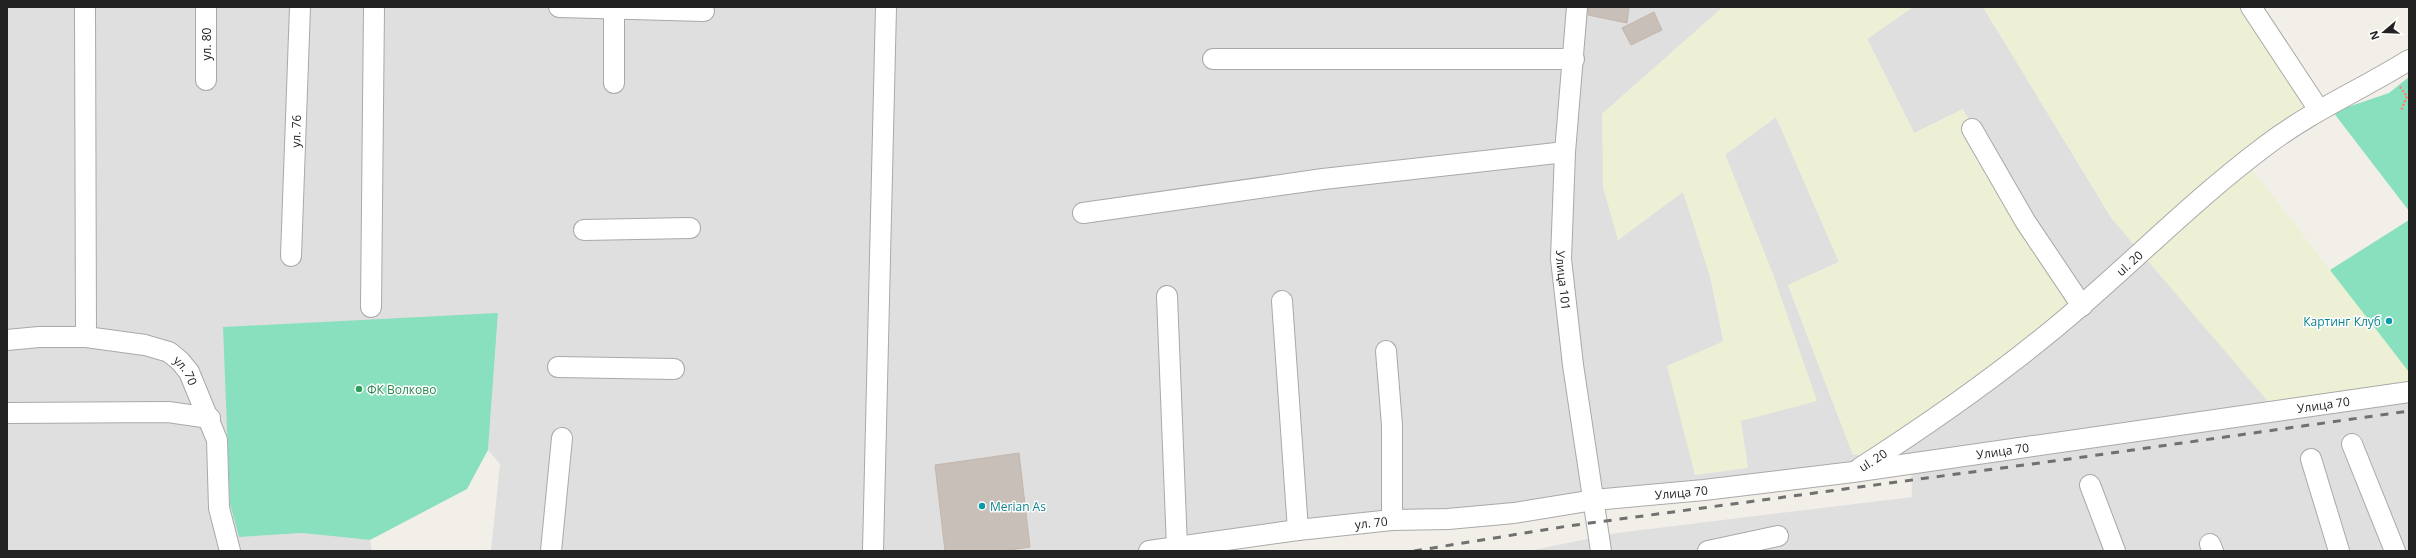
<svg xmlns="http://www.w3.org/2000/svg" width="2416" height="558" viewBox="0 0 2416 558" font-family="'Open Sans',sans-serif">
	<style>
		.residential { fill: #e0dfdf }
		.farmland { fill: #eef0d5 }
		.pitch { fill: #88e0be }
		.building { fill: #c7bfb8; stroke: #c4b6ab }
		.lines { fill: none; stroke-linecap: round; stroke-linejoin: round }
		.street-casing { stroke: #a9a9a9; stroke-width: 22 }
		.path { stroke: #fa8072; stroke-width: 2.5; stroke-dasharray: 2 2; stroke-linecap: butt }
		.street { stroke: #fff; stroke-width: 20 }
		.rail { stroke: #707070; stroke-width: 3; stroke-dasharray: 8 8; stroke-linecap: butt }
		.culture-dot { fill: #0f9aa8; stroke: #fff; stroke-width: 1.5 }
		.leisure-dot { fill: #2e9e5b; stroke: #fff; stroke-width: 1.5 }
		.labels { text-anchor: middle; dominant-baseline: central; stroke-width: 3; stroke-linejoin: round; paint-order: stroke }
		.street-label { font-size: 12px; fill: #222; stroke: #fff }
		.culture-label { font-size: 12px; fill: #0d838f; stroke: #fff; text-anchor: end }
		.leisure-label { font-size: 12px; fill: #27864d; stroke: #fff; text-anchor: start }
	</style>
	<rect width="100%" height="100%" fill="#f2efe9"/>
	<path class="residential" d="M7,7h1716l-121,107 16,126 65,-49 27,85 30,145 34,-144 -49,-123 51,-37 63,145 -51,23 65,170 110,-345 -49,23 -47,-94 46,-32h70l129,212 297,168v164h-881l89,-18 295,-36 -1,-32 -494,62 -224,24h-702l9,-87 -12,-14 10,-137 -259,224 63,-4 68,7 2,11h-365z"/>
	<path class="farmland" d="M1723,7h190l-46,32 47,94 49,-24 113,193 -166,125 -41,28h-16l-65,-170 51,-23 -63,-145 -51,38 49,122 43,124 -76,20 7,47 -53,7 -28,-109 57,-25 -14,-65 -27,-84 -65,48 -15,-53 -1,-73z
		M1983,7h266l61,97 -71,48 170,220v15l-138,18 -159,-186z"/>
	<path class="pitch" d="M2409,77v134l-76,-99 56,-19z
		M2409,220v152l-79,-102z
		M498,313l-10,137 -21,39 -97,51 -68,-7 -63,4 -9,-33 -7,-177z"/>
	<path class="building" d="M1588,7h41l-2,16 -39,-8z
		M1654,12l8,18 -31,15 -9,-17z
		M1019,453l11,94 -26,4h-59l-10,-86z"/>
	<g class="lines">
		<defs>
			<g id="street">
				<path d="M85,7l1,330"/>
				<path d="M559,7l145,4"/>
				<path d="M614,7v76"/>
				<path id="s1" d="M1577,7l-12,145 -4,107 12,106 28,186"/>
				<path d="M2251,7l68,103"/>
				<path d="M1213,59h361"/>
				<path d="M206,80v-73"/>
				<path d="M1972,129l53,92 57,85"/>
				<path d="M1083,213l240,-34 242,-27"/>
				<path d="M584,230l106,-2"/>
				<path id="s2" d="M291,256l9,-249"/>
				<path d="M1167,296l10,251"/>
				<path d="M1282,301l16,229"/>
				<path d="M371,307l3,-300"/>
				<path id="s3" d="M7,340l32,-3h47l59,8 24,7 11,9 9,11 28,68 2,68 11,43"/>
				<path d="M1386,351l6,74v95"/>
				<path d="M558,367l116,2"/>
				<path d="M7,413l161,-1 42,6"/>
				<path d="M2352,444l43,107"/>
				<path d="M2311,459l28,92"/>
				<path id="s4" d="M1860,468c78,-50 152,-102 222,-163 61,-53 118,-110 182,-158 45,-35 97,-57 145,-87"/>
				<path d="M2090,485l25,66"/>
				<path d="M2210,544l3,7"/>
				<path d="M551,551l11,-113"/>
				<path d="M873,551l13,-544"/>
				<path id="s5" d="M1149,551l149,-21 94,-10 56,-1 66,-6 80,-13 110,-10 149,-18 556,-80"/>
				<path d="M1708,551l70,-15"/>
			</g>
		</defs>
		<use href="#street" class="street-casing"/>
		<path class="path" d="M2400,87l7,9 -6,15"/>
		<use href="#street" class="street"/>
		<path class="rail" d="M1414,551l154,-25 501,-67 340,-48"/>
	</g>
	<g class="culture-dot">
		<circle cx="2389" cy="321" r="4"/>
		<circle cx="982" cy="506" r="4"/>
	</g>
	<circle class="leisure-dot" cx="359" cy="389" r="4"/>
	<g class="labels">
		<g class="street-label">
			<text transform="translate(206 44) rotate(-90)">ул. 80</text>
			<text stroke="none"><textPath href="#s2" startOffset="125">ул. 76</textPath></text>
			<text stroke="none"><textPath href="#s4" startOffset="339">ul. 20</textPath></text>
			<text stroke="none"><textPath href="#s1" startOffset="274">Улица 101</textPath></text>
			<text stroke="none"><textPath href="#s3" startOffset="189">ул. 70</textPath></text>
			<text stroke="none"><textPath href="#s5" startOffset="1184">Улица 70</textPath></text>
			<text stroke="none"><textPath href="#s5" startOffset="860">Улица 70</textPath></text>
			<text stroke="none"><textPath href="#s4" startOffset="15">ul. 20</textPath></text>
			<text stroke="none"><textPath href="#s5" startOffset="536">Улица 70</textPath></text>
			<text stroke="none"><textPath href="#s5" startOffset="224">ул. 70</textPath></text>
		</g>
		<g class="culture-label">
			<text x="2381" y="321">Картинг Клуб</text>
			<text x="990" y="506" text-anchor="start">Merian As</text>
		</g>
		<g class="leisure-label">
			<text x="367" y="389">ФК Волково</text>
		</g>
	</g>
	<rect width="2416" height="558" fill="none" stroke="#222222" stroke-width="16"/>
	<g transform="translate(2384 32) rotate(251)" stroke="#ffffff" stroke-width="3" paint-order="stroke">
	<path d="M0-3L7 15L0 10L-7 15Z" fill="#222222"/>
	<text y="-6" font-size="11" font-weight="bold" text-anchor="middle" fill="#222222">N</text>
	</g>
</svg>
